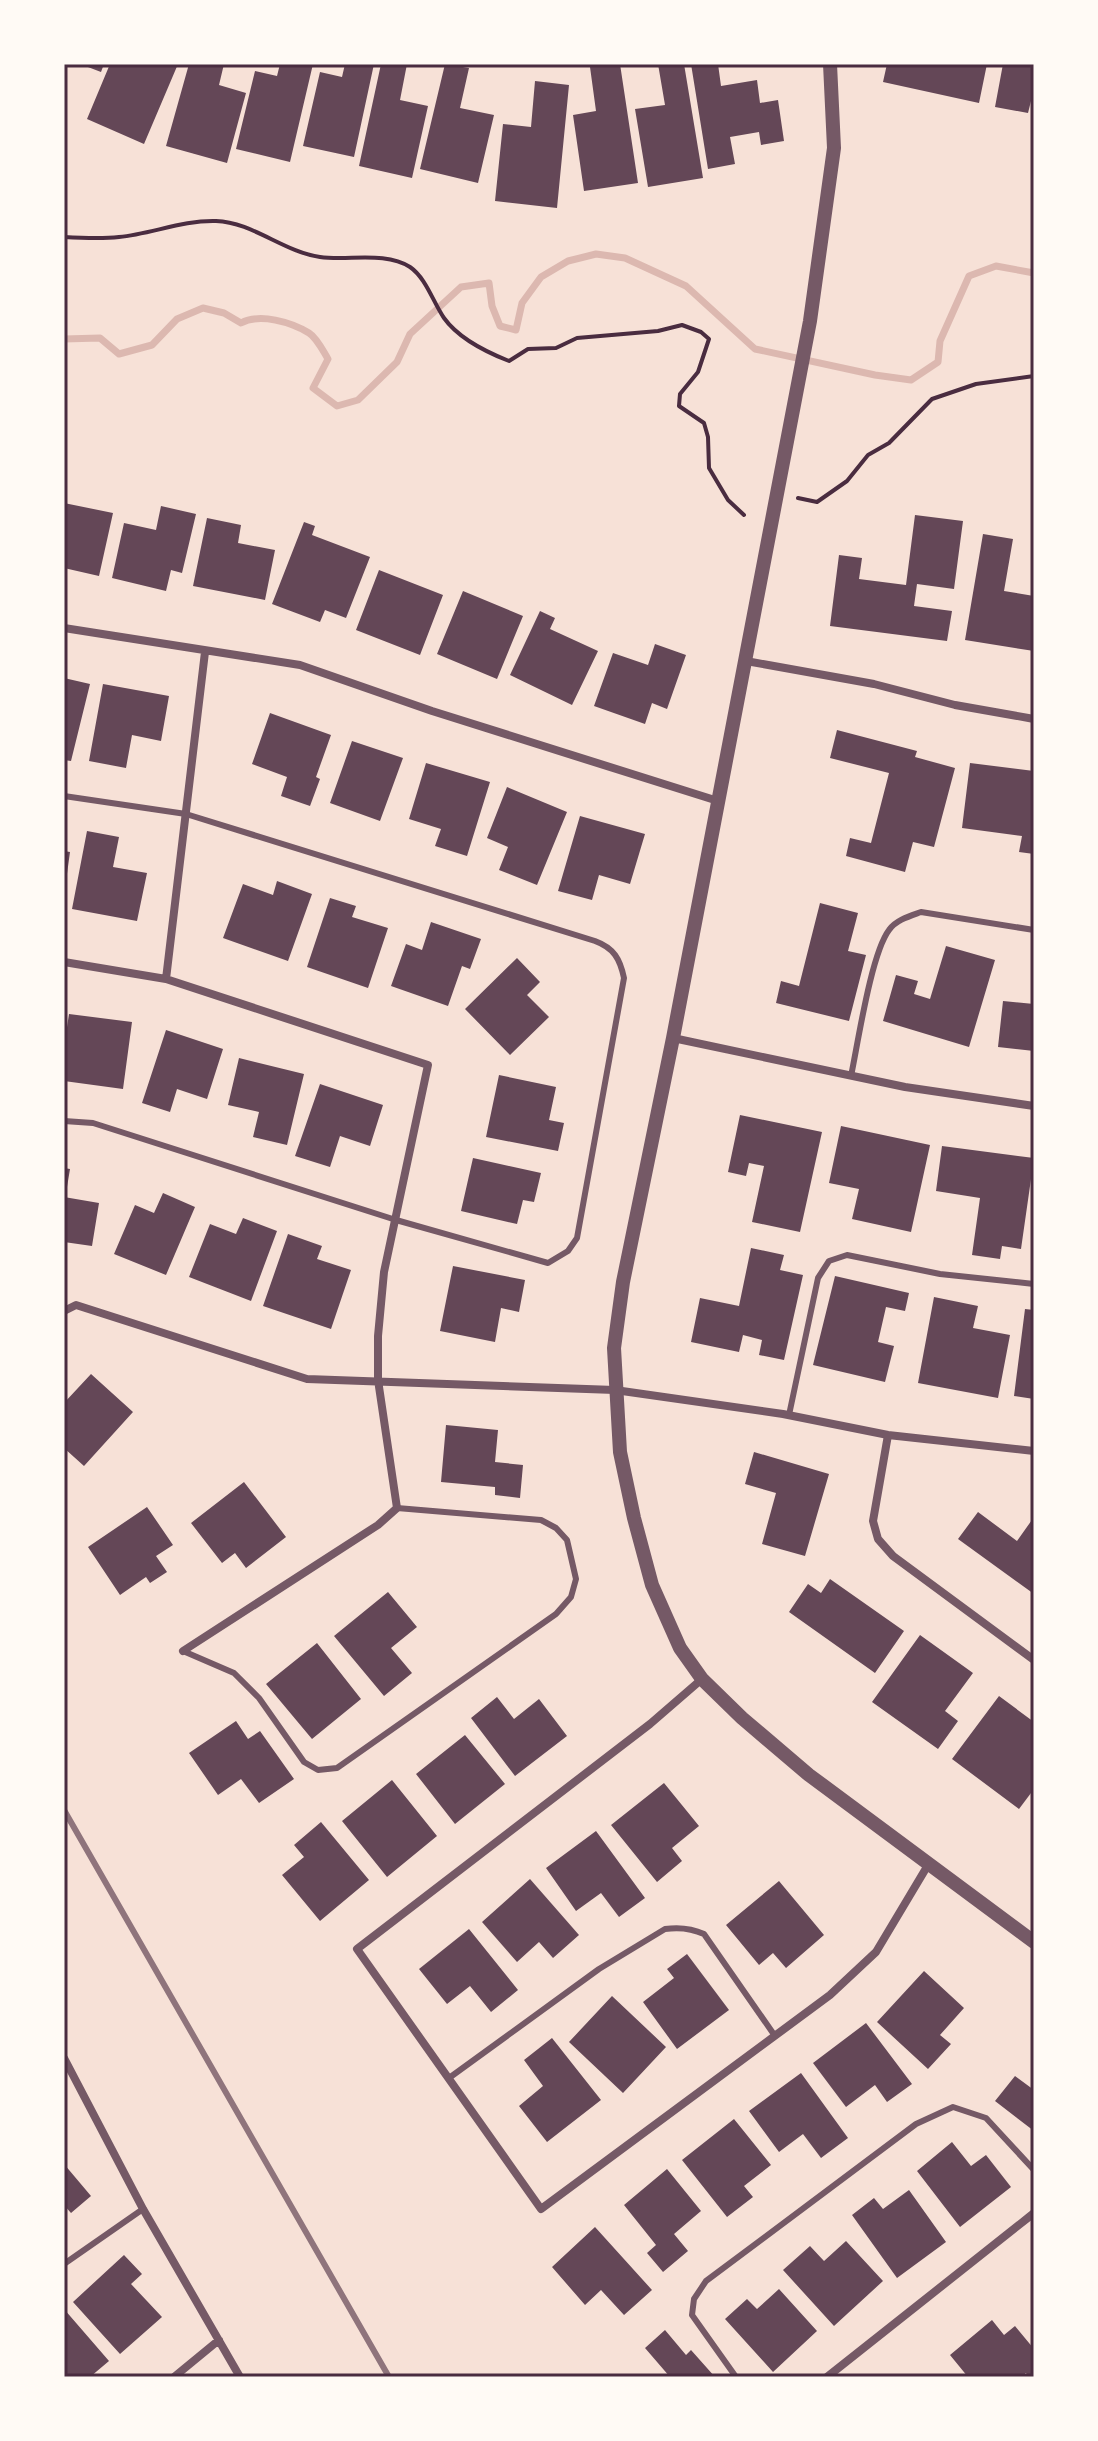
<svg xmlns="http://www.w3.org/2000/svg" width="1098" height="2441" viewBox="0 0 1098 2441" font-family="'Fira Sans',sans-serif">
	<style>
		.lines { fill: none; stroke-linecap: round; stroke-linejoin: round }
		.stream { stroke: #dcb8b0; stroke-width: 7 }
		.building { fill: #644757 }
		.path { stroke: #4a2c40; stroke-width: 4 }
		.service { stroke: #755966; stroke-width: 6 }
		.minor { stroke: #755966; stroke-width: 8 }
		.tertiary { stroke: #755966; stroke-width: 14 }
		.rail { stroke: #8f747c; stroke-width: 6 }
		.neatline { fill: none; stroke: #4a2c40; stroke-width: 3 }
	</style>
	<rect width="100%" height="100%" fill="#f7e1d7"/>
	<g class="lines">
		<path class="stream" d="M64,339l36,-1 19,16 33,-9 25,-26 26,-11 21,5 17,10c19,-10 50,-1 68,10 8,5 14,18 19,26l-15,29 24,18 21,-6 39,-38 13,-28 51,-47 28,-4 3,23 8,20 16,4 6,-27 19,-26 27,-16 28,-7 29,4 61,28 69,63 120,26 36,5 27,-18 2,-21 29,-65 27,-10 38,7"/>
	</g>
	<path class="building" d="M80,64h24l-3,8z
		M110,64h68l-34,80 -57,-25z
		M189,64h35l-5,21 27,8 -19,70 -61,-17z
		M280,64h33l-23,98 -54,-13 19,-78 22,5z
		M345,64h29l-20,93 -51,-11 17,-74 22,5z
		M381,64h26l-7,36 28,6 -16,72 -53,-12z
		M445,64l24,4 -9,40 34,7 -16,68 -58,-14z
		M620,64l18,119 -54,8 -11,-76 23,-4 -6,-44z
		M658,64h26l19,114 -55,9 -13,-78 30,-4z
		M691,64h27l3,22 36,-6 3,23 18,-3 6,41 -23,4 -2,-13 -29,5 5,27 -27,5z
		M887,64h100l-8,39 -96,-21z
		M1003,64h31v25l-6,24 -33,-6z
		M535,81l34,4 -12,123 -62,-7 8,-77 28,3z
		M64,503l49,10 -14,63 -35,-8z
		M161,506l35,8 -14,59 -11,-3 -5,21 -54,-13 12,-55 32,7z
		M915,515l48,6 -9,68 -37,-5 -3,22 38,5 -5,30 -117,-15 9,-71 23,3 -3,21 47,6z
		M207,518l34,7 -3,18 37,7 -10,50 -72,-14z
		M304,522l11,4 -3,9 58,22 -24,61 -21,-8 -5,12 -48,-18z
		M983,534l30,5 -9,52 30,5v55l-69,-11z
		M379,570l64,25 -23,60 -64,-25z
		M463,591l60,25 -26,63 -60,-25z
		M540,611l15,7 -5,11 48,22 -26,54 -62,-30z
		M655,644l31,11 -19,54 -15,-6 -7,21 -51,-18 19,-53 35,12z
		M64,678l26,6 -19,77 -7,-1z
		M103,684l66,12 -8,45 -29,-6 -6,33 -37,-7z
		M270,713l61,22 -15,42 4,2 -10,27 -29,-10 6,-19 -35,-13z
		M837,730l80,21 -2,6 40,11 -21,79 -21,-5 -8,30 -59,-16 4,-18 21,5 18,-70 -59,-15z
		M352,741l51,17 -23,63 -50,-18z
		M426,763l64,19 -23,74 -32,-10 6,-17 -32,-10z
		M970,763l64,8v83l-15,-2 3,-16 -60,-8z
		M507,787l60,25 -30,73 -38,-15 9,-23 -21,-9z
		M580,816l65,18 -15,50 -31,-9 -7,25 -34,-9z
		M87,831l32,6 -6,30 34,6 -10,48 -65,-12z
		M64,851l6,1 -4,29h-2z
		M277,881l35,13 -24,67 -65,-23 20,-54 30,11z
		M330,898l26,8 -4,11 36,11 -20,60 -61,-21z
		M820,903l38,10 -10,38 18,4 -17,66 -73,-18 5,-22 18,5z
		M431,922l50,17 -11,30 -8,-3 -14,40 -57,-20 15,-42 16,6z
		M946,946l49,14 -26,87 -86,-26 13,-46 22,6 -4,13 16,5z
		M517,958l23,24 -13,13 22,22 -39,38 -45,-46z
		M1003,1001l31,3v47l-36,-4z
		M69,1014l63,8 -9,67 -59,-8v-34z
		M166,1030l57,19 -16,50 -30,-10 -7,23 -28,-9z
		M239,1058l65,16 -17,71 -34,-8 6,-25 -31,-7z
		M499,1075l57,12 -7,33 15,3 -6,28 -72,-14z
		M320,1084l63,21 -13,41 -30,-10 -10,31 -35,-11z
		M740,1115l82,17 -22,100 -48,-10 12,-56 -15,-3 -3,13 -18,-4z
		M841,1126l89,19 -19,87 -59,-13 7,-30 -30,-6z
		M942,1146l92,12 -13,91 -19,-3 -2,13 -28,-4 8,-57 -44,-7z
		M473,1158l68,15 -7,29 -11,-2 -6,24 -56,-13z
		M64,1168l6,1 -4,24h-2z
		M163,1193l32,14 -29,68 -52,-21 21,-49 19,8z
		M64,1197l35,6 -7,43 -28,-4z
		M243,1218l34,13 -26,70 -62,-24 21,-53 26,10z
		M288,1234l34,12 -5,13 34,11 -20,59 -68,-23z
		M751,1248l33,7 -4,15 23,5 -19,85 -25,-5 3,-15 -19,-5 -4,17 -48,-10 9,-44 39,8z
		M453,1266l72,14 -6,32 -18,-4 -6,34 -55,-11z
		M835,1276l74,17 -4,18 -19,-4 -8,35 16,4 -9,36 -72,-17z
		M934,1297l44,9 -5,22 37,7 -12,63 -80,-15z
		M1025,1309l9,1v89l-20,-3z
		M91,1374l42,38 -49,54 -20,-18v-45z
		M446,1425l52,5 -3,32 28,3 -3,33 -25,-3v-8l-54,-5z
		M754,1452l75,22 -24,82 -43,-12 14,-51 -31,-9z
		M244,1482l42,55 -40,31 -11,-15 -13,10 -31,-40z
		M147,1507l26,38 -17,11 11,16 -17,11 -4,-6 -26,18 -32,-48z
		M978,1512l39,29 17,-24v77l-76,-55z
		M830,1579l74,52 -29,42 -86,-61 19,-28 13,9z
		M388,1592l29,35 -26,21 21,25 -28,23 -50,-60z
		M920,1635l53,38 -28,38 13,10 -20,28 -66,-47z
		M317,1643l44,56 -49,40 -46,-55z
		M999,1696l35,26v67l-15,20 -67,-50z
		M497,1697l17,22 25,-20 28,37 -52,40 -44,-58z
		M236,1721l12,18 12,-8 34,48 -35,24 -18,-24 -23,16 -29,-42z
		M465,1735l40,49 -50,40 -39,-50z
		M392,1780l45,56 -50,41 -45,-56z
		M664,1783l35,43 -27,22 10,13 -25,21 -46,-57z
		M321,1822l48,58 -49,41 -38,-46 22,-18 -10,-12z
		M596,1831l49,67 -26,19 -18,-24 -25,18 -30,-43z
		M530,1879l49,56 -26,23 -14,-16 -22,20 -35,-40z
		M779,1881l45,54 -38,33 -13,-15 -14,12 -33,-40z
		M469,1929l49,61 -27,22 -21,-26 -23,18 -28,-35z
		M687,1954l42,56 -52,39 -34,-47 31,-24 -7,-9z
		M924,1971l40,37 -24,27 11,9 -23,25 -51,-47z
		M612,1996l54,51 -43,46 -54,-51z
		M866,2023l46,61 -25,18 -12,-17 -29,22 -33,-44z
		M552,2038l49,62 -54,42 -28,-36 24,-20 -19,-26z
		M801,2073l47,65 -27,20 -18,-24 -24,18 -30,-41z
		M1015,2076l19,14v41l-39,-30z
		M734,2119l37,46 -27,21 9,11 -26,20 -45,-57z
		M952,2142l19,24 15,-11 25,32 -51,40 -43,-56z
		M64,2164l27,32 -20,17 -7,-8z
		M667,2169l34,42 -27,23 14,17 -25,21 -16,-19 9,-8 -32,-40z
		M909,2190l37,52 -49,36 -45,-63 22,-17 9,11z
		M595,2227l57,63 -28,25 -23,-25 -16,15 -33,-38z
		M846,2241l37,40 -49,45 -51,-56 27,-24 14,15z
		M124,2255l18,19 -11,10 31,33 -42,37 -47,-52z
		M779,2289l38,42 -44,41 -48,-53 22,-20 10,10z
		M64,2309l45,52 -19,16h-26z
		M992,2320l12,15 11,-9 19,23v28h-6l-2,-4 -5,4h-53l-18,-22z
		M665,2330l21,25 5,-5 24,27h-45l-25,-29z"/>
	<g class="lines">
		<path class="path" d="M64,237c18,1 37,2 55,0 32,-3 64,-17 97,-16 36,1 68,31 104,36 28,4 65,-6 90,10 16,11 23,35 34,51 15,21 42,34 65,43l19,-12 28,-1 21,-10 81,-7 24,-6 19,7 8,7 -11,33 -18,22 -1,12 25,17 4,14 1,31 19,32 16,15
			M798,498l19,4 30,-21 21,-26 21,-12 43,-44 44,-15 58,-8"/>
		<path class="service" d="M64,796l122,18 409,127c19,7 25,18 29,37l-47,260 -9,13 -20,12 -152,-43 -303,-97 -29,-2
			M851,1076c7,-33 20,-122 38,-146 7,-10 21,-14 32,-18l113,18
			M789,1415l29,-137 11,-17 18,-6 93,19 94,10
			M183,1651l51,22 25,25 45,64 14,8 19,-2 219,-154 15,-17 5,-18 -9,-39 -11,-12 -15,-8 -144,-12
			M449,2078l150,-109 66,-40c14,-2 26,-1 39,5l71,102
			M64,2264l79,-55
			M736,2377l-44,-62 2,-16 12,-18 210,-157 37,-17 33,11 48,52"/>
		<path class="minor" d="M64,628l236,37 132,46 286,90
			M746,661l128,23 81,21 79,14
			M64,962l102,17 262,86 -44,207 -6,64v44l19,128 -19,17 -195,126
			M166,979l39,-327
			M673,1038l232,49 129,19
			M64,1311l12,-6 231,74 308,11 168,24 105,21 146,16
			M888,1435l-15,86 5,18 15,17 141,104
			M702,1679l-52,45 -293,225 184,260 289,-214 46,-43 52,-87
			M64,2058l79,151 97,168
			M174,2377l45,-37
			M827,2377l207,-164"/>
		<path class="tertiary" d="M830,64l4,84 -24,173 -137,717 -50,244 -9,66 6,104 14,66 18,67 28,63 22,31 40,39 67,57 225,167"/>
		<path class="rail" d="M64,1810l325,567"/>
	</g>
	<rect width="1098" height="2441" fill="none" stroke="#fffaf5" stroke-width="132"/>
	<rect x="66" y="66" width="966" height="2309" class="neatline"/>
</svg>
